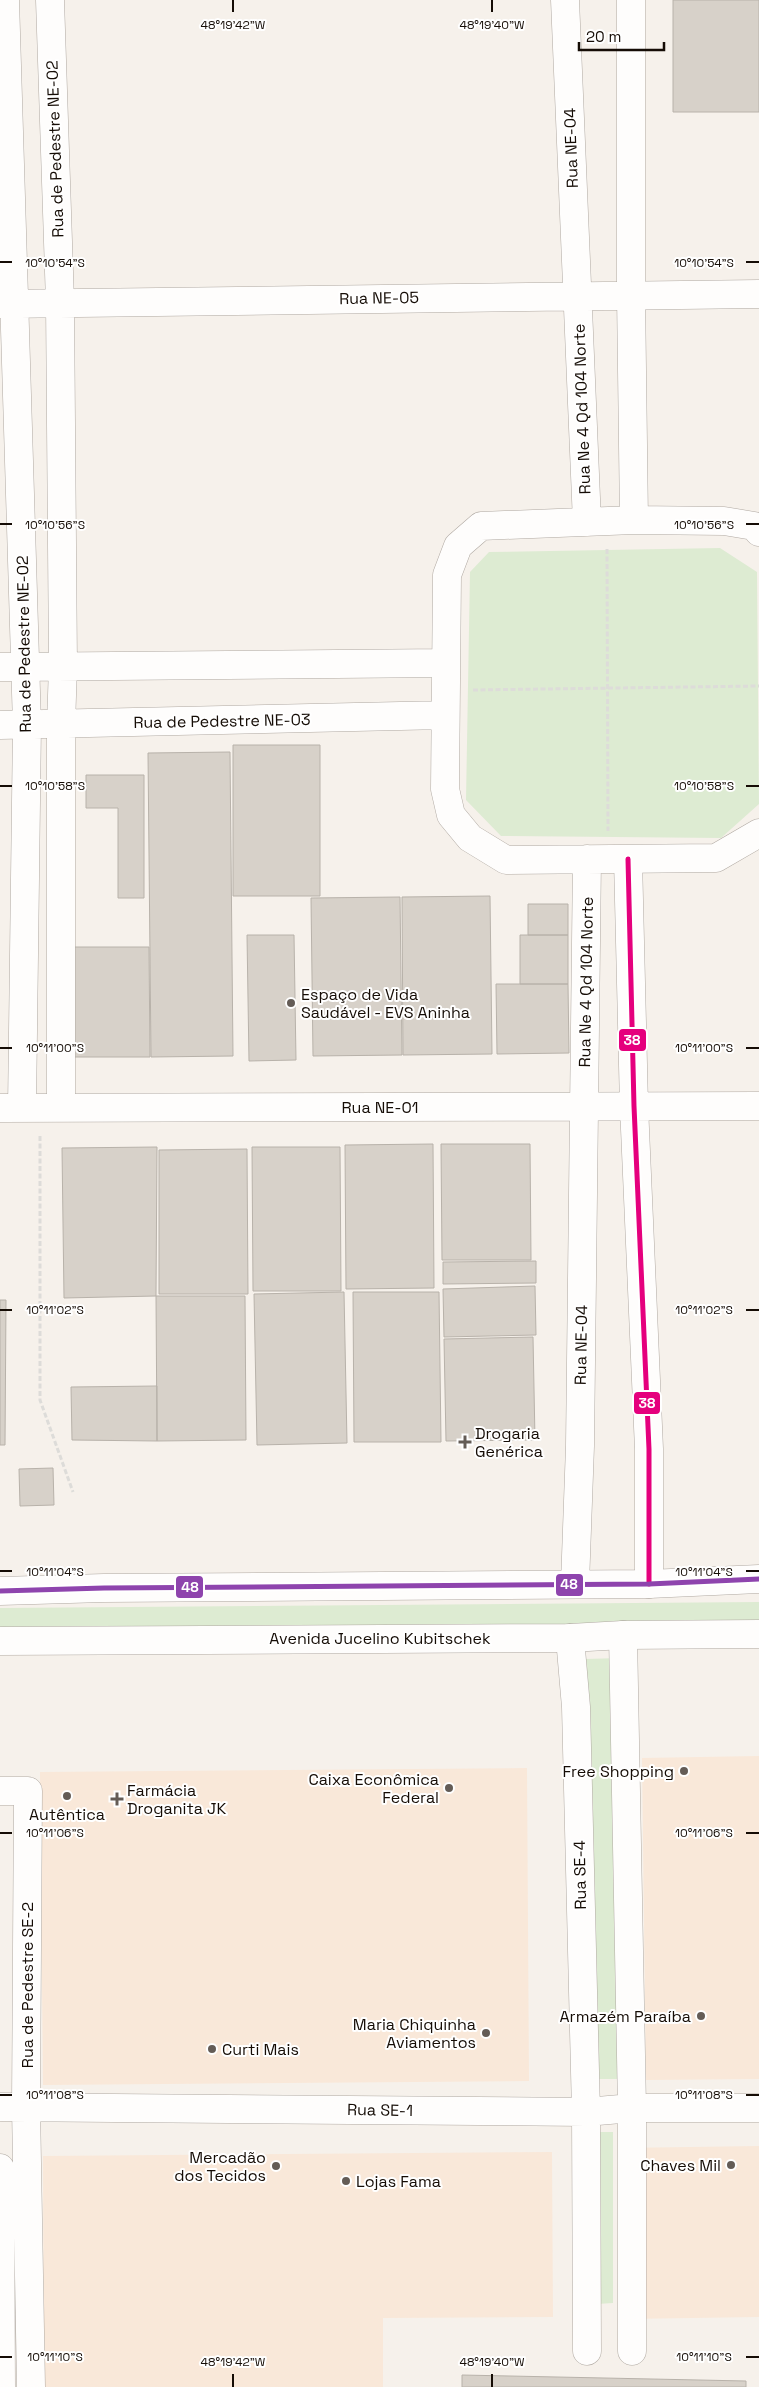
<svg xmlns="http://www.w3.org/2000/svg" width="759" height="2387" viewBox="0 0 759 2387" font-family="'Space Grotesk',sans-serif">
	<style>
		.built { fill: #f9e8d9 }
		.green { fill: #ddebd2 }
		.building { fill: #d7d1c9; stroke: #b8b2aa }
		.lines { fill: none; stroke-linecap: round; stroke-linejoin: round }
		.minor-casing { stroke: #b0a9a2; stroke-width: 29 }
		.major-casing { stroke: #b0a9a2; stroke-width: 29 }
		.path { stroke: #dddcd9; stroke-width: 3; stroke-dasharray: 5 2.5; stroke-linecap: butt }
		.minor { stroke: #fefdfc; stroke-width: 28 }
		.major { stroke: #fefdfc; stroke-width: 28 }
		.bus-1-casing { stroke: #fff; stroke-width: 9 }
		.bus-2-casing { stroke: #fff; stroke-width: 9 }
		.bus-1 { stroke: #e5007d; stroke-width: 5 }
		.bus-2 { stroke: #8e44ad; stroke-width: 5 }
		.ticks { fill: none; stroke: #150c05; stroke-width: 2 }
		.poi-dot { fill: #645c56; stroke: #fff; stroke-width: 2 }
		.labels { text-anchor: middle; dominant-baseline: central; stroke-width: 4; stroke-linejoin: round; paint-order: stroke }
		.street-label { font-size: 16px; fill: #150c05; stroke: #fff }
		.poi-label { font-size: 16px; fill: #150c05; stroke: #fff; text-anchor: end }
		.ticks-label { font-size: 12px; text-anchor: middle; fill: #150c05; stroke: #fff; stroke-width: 4; stroke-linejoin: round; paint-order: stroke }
		.line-badge { stroke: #fff; stroke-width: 2 }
		.badge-label { font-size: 14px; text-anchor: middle; font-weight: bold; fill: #fff }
	</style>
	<rect width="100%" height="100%" fill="#f6f1eb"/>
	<path class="built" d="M759,1756v323l-113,1 -4,-322z
		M527,1768l2,313 -486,4 -3,-313z
		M759,2146v171l-135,2 -3,-171z
		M552,2152l1,165 -170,1v69h-339l-1,-231z"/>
	<path class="green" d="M720,548l37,24 2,232 -38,34 -220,-2 -35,-36 4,-228 19,-20z
		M759,1602v22l-759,6v-22z
		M620,1658l5,421h-35l-5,-420z
		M596,2132h17v171l-16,1z"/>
	<path class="building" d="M673,0h86v112h-86z
		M233,745h87v151h-87z
		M230,752l3,304 -82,1 -3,-304z
		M86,775h58v123h-26v-90h-32z
		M490,896l2,158 -89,1 -1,-158z
		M400,897l2,158 -89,1 -2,-158z
		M528,904h40v31h-40z
		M247,935h47l2,125 -47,1z
		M520,935h48v49h-48z
		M65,947h84l1,110h-85z
		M496,984h72l1,69 -72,1z
		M433,1144l1,144 -88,1 -1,-144z
		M441,1144h89l1,116h-89z
		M157,1147l-1,149 -92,2 -2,-150z
		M252,1147h88l1,144h-88z
		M247,1149l1,145h-89v-144z
		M536,1261v22l-93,1v-22z
		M535,1286l1,49 -92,2 -1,-48z
		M344,1292l3,151 -90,2 -3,-151z
		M353,1292h86l2,150h-87z
		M156,1296h89l1,144 -89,1z
		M0,1300h6l-1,145h-5z
		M533,1337l2,103 -89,1 -2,-102z
		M157,1386v55l-85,-1 -1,-53z
		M53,1468l1,37 -34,1 -1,-37z
		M462,2375l284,6v6h-284z"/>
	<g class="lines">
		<defs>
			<path id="minor" d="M5,0l22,725 -5,383
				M50,0l10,302 3,364 -2,59v382
				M565,0l22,522
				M631,0v295l3,225
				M0,304l759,-10
				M759,532l-5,-6 -30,-5 -90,-1 -153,6 -23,20 -11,29 -2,214 6,26 19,23 36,22 210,-2 43,-25
				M0,667l445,-4
				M0,725l445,-10
				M628,859l6,247 15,343v135
				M0,1108l759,-2
				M575,1584l5,-138 7,-587
				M623,1635l9,473v243
				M570,1638l6,69 10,405 1,239
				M0,1791h28l-2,316 5,280
				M0,2107l586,5 46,-4h127
				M0,2168l1,219"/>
			<path id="major" d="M0,1591l104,-3 545,-4 110,-5
				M0,1641l570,-3 53,-3 136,-1"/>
		</defs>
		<use href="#minor" class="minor-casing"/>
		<use href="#major" class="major-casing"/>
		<path class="path" d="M607,549l1,282
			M473,690l286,-4
			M40,1136v264l33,92"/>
		<use href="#minor" class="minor"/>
		<use href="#major" class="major"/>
		<defs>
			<path id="bus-1" d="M628,859l6,247 15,343v135"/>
			<path id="bus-2" d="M0,1591l104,-3 545,-4 110,-5"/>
		</defs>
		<use href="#bus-1" class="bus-1-casing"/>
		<use href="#bus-2" class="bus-2-casing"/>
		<use href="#bus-1" class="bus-1"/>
		<use href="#bus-2" class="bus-2"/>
	</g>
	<path class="ticks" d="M233,0v12M492,0v12M0,262h12M746,262h13M0,524h12M746,524h13M0,786h12M746,786h13M0,1048h12M746,1048h13M0,1310h12M746,1310h13M0,1571h12M746,1571h13M0,1833h12M746,1833h13M0,2095h12M746,2095h13M0,2357h12M746,2357h13M233,2374v13M492,2374v13"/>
	<g class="poi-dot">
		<circle cx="291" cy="1003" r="5"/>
		<path d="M462.5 1434.5h5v5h5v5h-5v5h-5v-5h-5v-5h5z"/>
		<circle cx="684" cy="1771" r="5"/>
		<circle cx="449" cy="1788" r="5"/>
		<circle cx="67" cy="1796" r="5"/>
		<path d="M114.5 1791.5h5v5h5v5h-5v5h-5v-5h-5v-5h5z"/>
		<circle cx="701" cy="2016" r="5"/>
		<circle cx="486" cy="2033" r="5"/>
		<circle cx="212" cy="2049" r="5"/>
		<circle cx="731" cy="2165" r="5"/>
		<circle cx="276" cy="2166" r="5"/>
		<circle cx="346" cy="2181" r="5"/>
	</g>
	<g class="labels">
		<g class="street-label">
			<text transform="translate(571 148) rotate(-92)">Rua NE-04</text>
			<text transform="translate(55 149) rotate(-92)">Rua de Pedestre NE-02</text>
			<text transform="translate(379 298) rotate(-1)">Rua NE-05</text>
			<text transform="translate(582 409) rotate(-92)">Rua Ne 4 Qd 104 Norte</text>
			<text transform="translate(24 644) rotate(-91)">Rua de Pedestre NE-02</text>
			<text transform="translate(222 721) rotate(-1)">Rua de Pedestre NE-03</text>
			<text transform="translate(586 982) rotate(-89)">Rua Ne 4 Qd 104 Norte</text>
			<text x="380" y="1107">Rua NE-01</text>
			<text transform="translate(581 1345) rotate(-89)">Rua NE-04</text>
			<text x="380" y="1638">Avenida Jucelino Kubitschek</text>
			<text transform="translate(580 1875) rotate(-91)">Rua SE-4</text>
			<text transform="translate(27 1985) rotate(-90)">Rua de Pedestre SE-2</text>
			<text transform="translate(380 2110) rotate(1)">Rua SE-1</text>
		</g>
		<g class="poi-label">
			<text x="301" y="994" text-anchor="start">Espaço de Vida<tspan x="301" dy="18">Saudável - EVS Aninha</tspan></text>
			<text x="475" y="1433" text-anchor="start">Drogaria<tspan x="475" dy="18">Genérica</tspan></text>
			<text x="674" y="1771">Free Shopping</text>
			<text x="439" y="1779">Caixa Econômica<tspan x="439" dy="18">Federal</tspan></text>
			<text x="127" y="1790" text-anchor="start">Farmácia<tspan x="127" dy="18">Droganita JK</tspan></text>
			<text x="67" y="1814" text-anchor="middle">Autêntica</text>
			<text x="691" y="2016">Armazém Paraíba</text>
			<text x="476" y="2024">Maria Chiquinha<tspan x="476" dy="18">Aviamentos</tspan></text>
			<text x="222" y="2049" text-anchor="start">Curti Mais</text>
			<text x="266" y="2157">Mercadão<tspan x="266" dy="18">dos Tecidos</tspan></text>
			<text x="721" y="2165">Chaves Mil</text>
			<text x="356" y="2181" text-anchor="start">Lojas Fama</text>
		</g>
	</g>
	<g class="ticks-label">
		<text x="233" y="29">48°19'42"W</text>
		<text x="492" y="29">48°19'40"W</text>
		<text x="55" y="267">10°10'54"S</text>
		<text x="704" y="267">10°10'54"S</text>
		<text x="55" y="529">10°10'56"S</text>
		<text x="704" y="529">10°10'56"S</text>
		<text x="55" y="790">10°10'58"S</text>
		<text x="704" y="790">10°10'58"S</text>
		<text x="55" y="1052">10°11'00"S</text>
		<text x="704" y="1052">10°11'00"S</text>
		<text x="55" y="1314">10°11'02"S</text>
		<text x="704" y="1314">10°11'02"S</text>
		<text x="55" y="1576">10°11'04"S</text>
		<text x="704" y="1576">10°11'04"S</text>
		<text x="55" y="1837">10°11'06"S</text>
		<text x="704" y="1837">10°11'06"S</text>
		<text x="55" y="2099">10°11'08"S</text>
		<text x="704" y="2099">10°11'08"S</text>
		<text x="55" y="2361">10°11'10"S</text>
		<text x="704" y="2361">10°11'10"S</text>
		<text x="233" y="2366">48°19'42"W</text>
		<text x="492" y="2366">48°19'40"W</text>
	</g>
	<g class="line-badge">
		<rect x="618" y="1028" width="29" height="24" rx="5" fill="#e5007d"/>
		<rect x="633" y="1391" width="28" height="24" rx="5" fill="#e5007d"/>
		<rect x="555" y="1573" width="29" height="24" rx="5" fill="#8e44ad"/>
		<rect x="175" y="1575" width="29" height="24" rx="5" fill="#8e44ad"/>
	</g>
	<g class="badge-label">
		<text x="632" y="1045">38</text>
		<text x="647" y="1408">38</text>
		<text x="569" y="1589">48</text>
		<text x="190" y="1592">48</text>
	</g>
	<path d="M579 42v8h85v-8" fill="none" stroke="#150c05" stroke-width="2.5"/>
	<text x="586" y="42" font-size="15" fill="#150c05" stroke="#ffffff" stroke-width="4" paint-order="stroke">20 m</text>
</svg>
